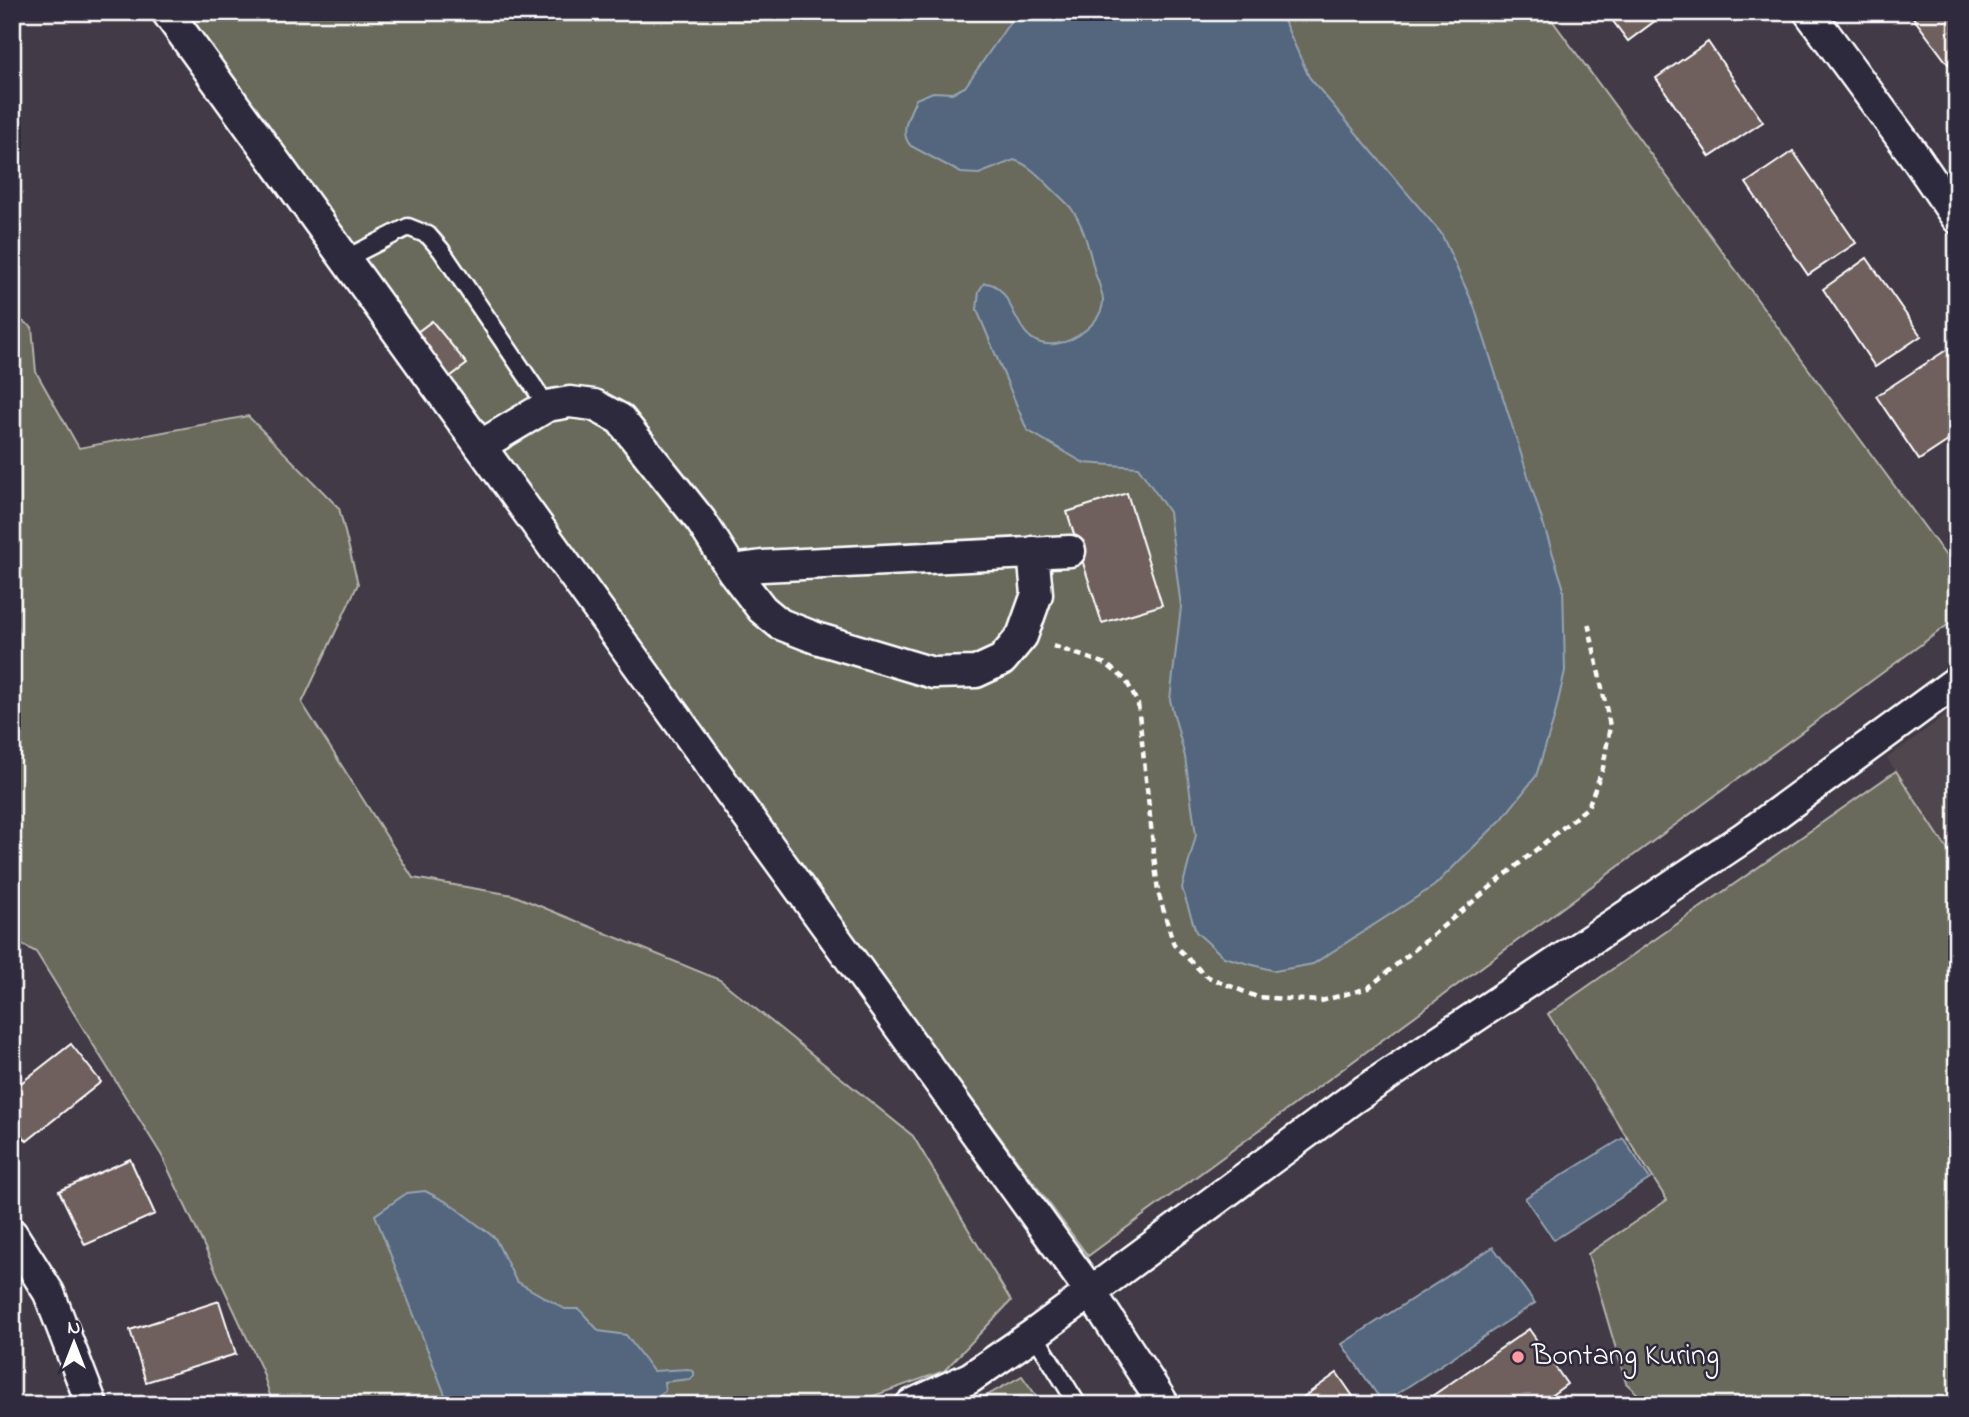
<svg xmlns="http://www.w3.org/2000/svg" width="1969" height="1417" viewBox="0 0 1969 1417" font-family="'Indie Flower',sans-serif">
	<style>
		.built { fill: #50464e }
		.green { fill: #696a5b; stroke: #b4b4ad; stroke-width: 2 }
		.water { fill: #52667d; stroke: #97a3b1; stroke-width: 2 }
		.building { fill: #6f615d; stroke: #fff; stroke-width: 2 }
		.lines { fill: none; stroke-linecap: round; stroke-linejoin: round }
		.lane-casing { stroke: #fff; stroke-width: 21 }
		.street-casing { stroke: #fff; stroke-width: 35 }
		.path { stroke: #fff; stroke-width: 4.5; stroke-dasharray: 7 5; stroke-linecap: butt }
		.lane { stroke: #2f2a3d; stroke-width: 16 }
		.street { stroke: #2f2a3d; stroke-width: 30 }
		.poi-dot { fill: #ff9aa2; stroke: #2f2a3d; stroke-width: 2.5 }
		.labels { text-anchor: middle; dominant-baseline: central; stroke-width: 5; stroke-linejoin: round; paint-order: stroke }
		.poi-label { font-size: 30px; fill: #fff; stroke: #2f2a3d; text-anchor: start }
	</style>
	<rect width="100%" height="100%" fill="#423a47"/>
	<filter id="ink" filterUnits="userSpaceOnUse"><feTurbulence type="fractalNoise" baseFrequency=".0143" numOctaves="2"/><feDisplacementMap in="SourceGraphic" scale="14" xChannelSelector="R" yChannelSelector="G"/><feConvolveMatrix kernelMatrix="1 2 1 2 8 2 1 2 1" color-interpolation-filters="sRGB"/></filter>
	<g filter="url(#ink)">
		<path class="built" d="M1957,707v157l-70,-106z"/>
		<path class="green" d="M168,12h1378l411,559v47l-869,638z
			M12,315l20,12 4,45 43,76 169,-32 91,92 19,76 -56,119 111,175 100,17 207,85 193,156 98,165 -67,70 -96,34h-575l-11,-35 -100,-214 -126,-204 -24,-13z
			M1896,771l61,93v541h-308l-23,-22 -38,-129 79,-54 -119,-186z
			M1022,1376l21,29h-73z"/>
		<path class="water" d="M1017,12h263l29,65 132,156 33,73 89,280 2,85 -11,48 -18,57 -34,43 -68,67 -121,78 -38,7 -51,-14 -28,-25 -14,-44 14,-53 -11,-78 -15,-57 11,-93 -12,-95 -31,-45 -54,-4 -57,-33 -50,-120 2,-19 5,-8c34,0 26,67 71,61 20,-2 49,-23 48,-45 -1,-8 -5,-18 -8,-26 -6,-22 -10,-46 -24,-65 -7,-8 -16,-16 -23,-23 -11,-11 -19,-20 -34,-25l-35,14 -18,-1 -50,-27c-13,-13 -1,-33 5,-47l17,-7 19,1 13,-6z
			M1623,1138l27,41 -96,61 -29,-42z
			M425,1191l24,12 46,35 21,43 49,28h14l20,22 27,4 27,36 35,-2 6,3v4l-4,3 -26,3 1,9 -7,5v9h-209l-74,-190 32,-22z
			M1493,1247l42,56 -152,100 -41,-59z"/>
		<path class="building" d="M1606,12h61l-39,29z
			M1909,12h48v45l-9,7z
			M1708,42l55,80 -53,35 -54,-79z
			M1793,151l63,92 -48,32 -62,-92z
			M1867,258l54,78 -46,31 -52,-78z
			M432,321l35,43 -20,15 -35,-43z
			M1957,343v92l-38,25 -43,-64z
			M1127,493l35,112 -60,18 -35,-111z
			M71,1044l30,38 -74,59 -15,-18v-33z
			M130,1159l25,55 -70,31 -26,-54z
			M219,1301l17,53 -90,28 -16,-52z
			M1529,1329l38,55 -29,21h-119z
			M1337,1373l22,32h-67z"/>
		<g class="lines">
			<defs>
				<path id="lane" d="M345,259l63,-32 20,8 13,15 106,156
					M1034,1334l44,71"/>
				<path id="street" d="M167,12l923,1279 74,114
					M1809,12l105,143 43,63
					M480,446l67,-40 23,-4 24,3 26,14 81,102 31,49 30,-4 308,-15
					M732,570l30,39 18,15 36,14 117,35 43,-1 26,-12 20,-24 15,-42 -4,-42
					M12,1234l37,59 43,112
					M911,1405l59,-27 64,-44 318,-235 391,-261 214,-157"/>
			</defs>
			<use href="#lane" class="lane-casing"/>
			<use href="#street" class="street-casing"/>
			<path class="path" d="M1053,646l53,18 20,16 12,24 20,188 16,53 32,31 51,21 64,4 47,-13 220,-181 15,-39 7,-42 -22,-104"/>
			<use href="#lane" class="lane"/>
			<use href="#street" class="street"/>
		</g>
	</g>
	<circle class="poi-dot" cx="1518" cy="1357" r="7"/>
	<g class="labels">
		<g class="poi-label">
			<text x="1532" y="1357">Bontang Kuring</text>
		</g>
	</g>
	<rect width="1969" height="1417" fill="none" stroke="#2f2a3d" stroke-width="42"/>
	<rect x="21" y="21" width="1927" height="1375" fill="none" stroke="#fff" stroke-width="2.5" filter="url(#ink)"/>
	<g transform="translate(74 1343)" stroke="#2f2a3d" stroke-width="5" paint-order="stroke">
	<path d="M0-5L12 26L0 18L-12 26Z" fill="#ffffff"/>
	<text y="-10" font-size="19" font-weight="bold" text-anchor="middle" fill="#ffffff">N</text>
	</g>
</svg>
